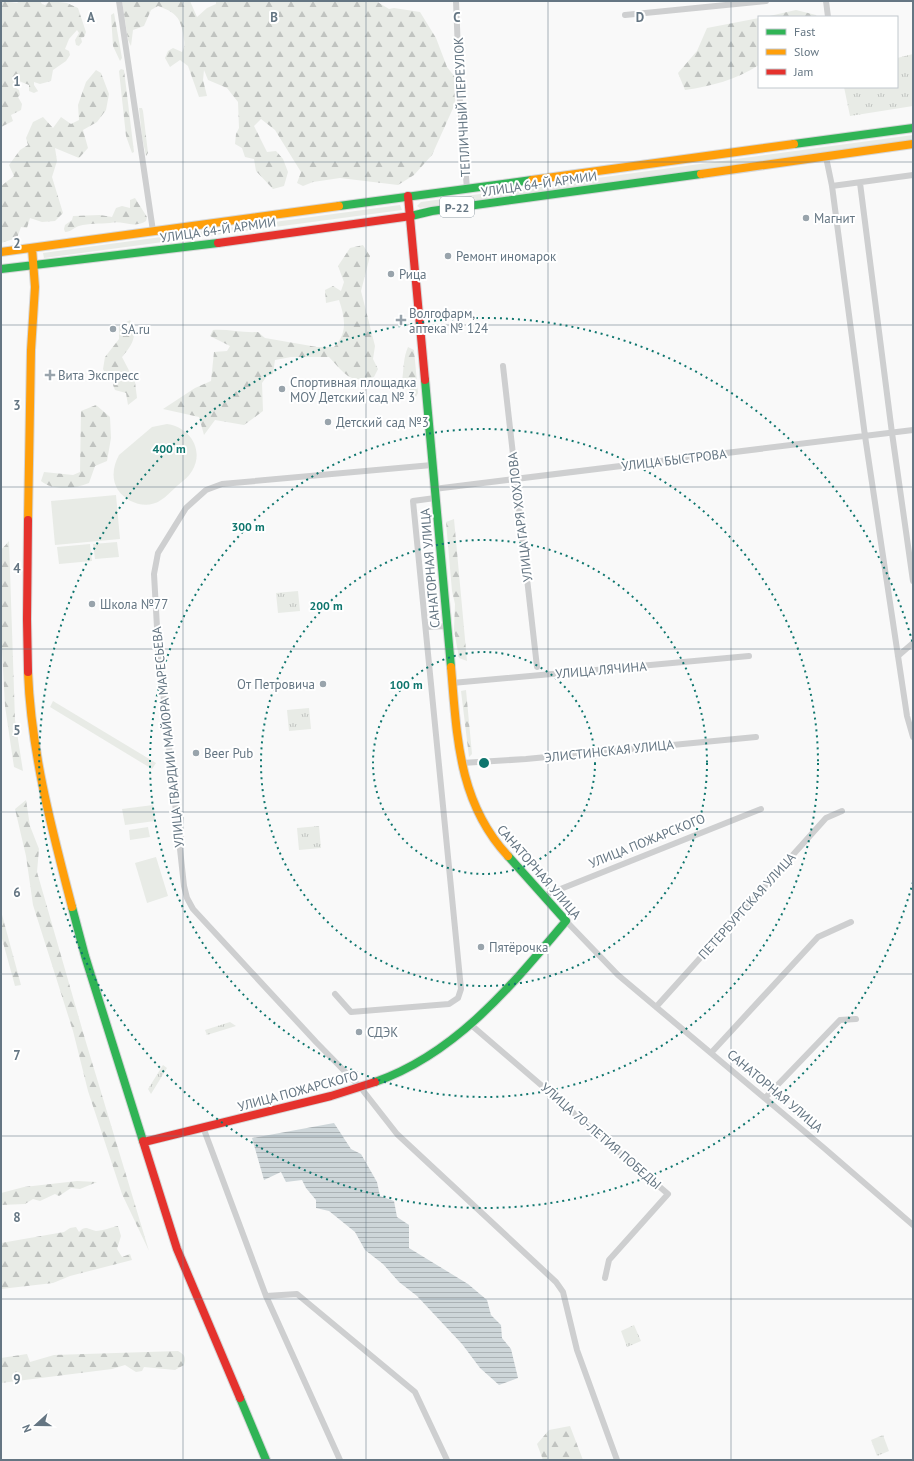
<svg xmlns="http://www.w3.org/2000/svg" width="914" height="1461" viewBox="0 0 914 1461" font-family="'PT Sans',sans-serif">
	<style>
		.grass { fill: #e8ebe6 }
		.forest { fill: url(#forest-firs) }
		.park { fill: url(#park-tufts) }
		.water { fill: url(#water-rules) }
		.lines { fill: none; stroke-linecap: round; stroke-linejoin: round }
		.fast-casing { stroke: #d5d6d7; stroke-width: 10 }
		.slow-casing { stroke: #d5d6d7; stroke-width: 10 }
		.jam-casing { stroke: #d5d6d7; stroke-width: 10 }
		.street { stroke: #cecfd0; stroke-width: 6 }
		.fast { stroke: #30b455; stroke-width: 8 }
		.slow { stroke: #ff9f0a; stroke-width: 8 }
		.jam { stroke: #e5322d; stroke-width: 8 }
		.grid { fill: none; stroke: #657683; stroke-width: 1; stroke-opacity: 0.55 }
		.ring { fill: none; stroke: #0f766e; stroke-width: 2; stroke-dasharray: 2 4 }
		.poi-dot { fill: #99a4ac; stroke: #fff; stroke-width: 1.5 }
		.labels { text-anchor: middle; dominant-baseline: central; stroke-width: 4; stroke-linejoin: round; paint-order: stroke }
		.shield { fill: #fff; stroke: #939fa8; stroke-width: 1 }
		.shield-label { font-size: 12px; font-weight: bold; fill: #657683 }
		.street-label { font-size: 13px; fill: #657683; stroke: #fff }
		.poi-label { font-size: 13px; fill: #657683; stroke: #fff; text-anchor: start }
		.grid-label { font-size: 13px; text-anchor: middle; font-weight: bold; fill: #657683; stroke: #fff; stroke-width: 4; stroke-linejoin: round; paint-order: stroke }
		.centre { fill: #0f766e; stroke: #fff; stroke-width: 2 }
		.ring-label { font-size: 12px; text-anchor: middle; font-weight: bold; fill: #0f766e; stroke: #fff; stroke-width: 4; stroke-linejoin: round; paint-order: stroke }
	</style>
	<defs>
		<pattern id="forest-firs" width="22" height="20" patternUnits="userSpaceOnUse"><rect width="22" height="20" fill="#e8ebe6"/><path d="M5 1l3.5 6h-7zM16 11l3.5 6h-7z" fill="#c0c3c0"/></pattern>
		<pattern id="park-tufts" width="24" height="20" patternUnits="userSpaceOnUse"><rect width="24" height="20" fill="#e8ebe6"/><path d="M3 7l-1-3M5 7V3M7 7l1-3M15 17l-1-3M17 17v-4M19 17l1-3" fill="none" stroke="#c0c3c0"/></pattern>
		<pattern id="water-rules" width="6" height="5" patternUnits="userSpaceOnUse"><rect width="6" height="5" fill="#ced6d9"/><path d="M0 2.5h6" fill="none" stroke="#abb2b5"/></pattern>
	</defs>
	<rect width="100%" height="100%" fill="#f9f9f9"/>
	<path class="grass" d="M913,135v5l-493,68 -3,-2 4,-4z
		M400,205l2,5 -358,48 -1,-5z
		M167,424c22,3 38,25 25,47 -4,7 -12,12 -17,17 -5,4 -9,9 -14,12 -14,10 -34,3 -43,-10 -7,-11 -5,-24 1,-35l33,-28z
		M116,495l4,44 -65,6 -4,-44z
		M117,542l2,15 -24,2 -2,-15z
		M90,544l2,17 -33,3 -2,-17z
		M53,701l103,62 -4,6 -102,-62z
		M153,805l2,16 -30,4 -3,-16z
		M148,827l2,10 -20,3 -1,-10z
		M156,857l12,39 -21,7 -12,-40z"/>
	<path class="forest" d="M1,1l16,2 3,-2h20l2,3 3,1 5,-4 17,2 11,5 8,24 -2,5 -3,1 1,4 -3,4 -3,-1 -1,-5 4,-7 -2,-3 -8,9 -4,10 4,2 1,4 -4,6 -13,9 -2,11 -11,3 -6,-2v3l4,6 -4,2 -5,-2v-6l-10,-4 -3,7 3,2 1,5 -2,2 4,7 -1,6 -10,5 2,6 -12,6z
		M122,1h68l7,16 10,-9 9,-4v-3h160l13,8 5,-1 26,4 16,26 11,29 8,10 2,13 -3,16 -22,49 -18,20 -16,10 -58,-7 -27,4 -10,4 -6,-3 4,-11 -26,-42 -14,-11 -7,7 13,26 9,-1 7,8 5,13 -4,14 -11,3 -17,-18 -2,-12 -9,-2 -3,-9 -7,-4 1,-10 3,-6 -1,-26 -11,-14 -19,-8 -4,-10 -1,10 4,16 -8,1 -11,-31 -8,-6 -10,7 -5,-9 3,-7 5,-3 9,4c4,-8 2,-11 1,-19 -3,-17 -9,-21 -25,-27l-7,4 -7,16 -11,4 -2,16 -3,-6z
		M796,10l20,5 1,2h-52z
		M114,13l8,45 -2,3 -7,-15 -2,-31z
		M759,18v47c-24,15 -47,21 -74,25l-7,-17 19,-22 10,-23z
		M121,69l3,1 10,82 -2,1 -6,-17 -7,-65z
		M96,70l5,3 8,21 -3,16 -9,12 -14,8 5,18 -9,10 -24,-10 2,13 -5,16 11,36 -8,8 -13,1 -12,-4 -3,10 -6,-1 -4,11 -16,5v-57l13,-10 -5,-11 11,-15 8,-5 -2,-7 7,-16 10,-5 10,11 8,-11 10,7 8,-4 -1,-15 8,-23z
		M139,108h3l1,3 5,42 -2,3 -4,-19z
		M135,198l12,19 -1,4c-13,8 -23,-1 -36,2 -10,1 -21,0 -31,3 -6,2 -8,6 -14,6l-1,-3 1,-4 7,-5 1,-4 27,-1 12,2 4,-9 6,-2 8,2v-8z
		M363,245l7,11 -9,35 14,55 -2,13 5,10 -4,8c-25,7 -29,-3 -45,-20h-38l-16,3 -2,14 -6,2 -5,7 1,28 -19,14 -29,-5 -11,15 -5,-18 -36,-8 32,-21 16,-7 3,-29 13,-1 3,-5 -20,-10 3,-6c15,-1 29,3 45,2l7,6 52,9h17c14,-14 11,-29 5,-47l-13,3 -1,-13 8,-4 8,5 3,-9 -6,-16 12,-18z
		M130,320c8,16 3,24 -8,37l13,25 2,16 -9,7 -2,-12 -11,-3 -2,-5 2,-5 -10,-7 -2,-4 2,-12 14,-18v-13z
		M408,347l6,3 4,43 -2,4 -14,-16c2,-12 1,-23 6,-34z
		M96,405l14,12 1,21 -4,23 -12,5 -6,17c-14,6 -36,8 -48,-2l3,-9 29,3 7,-3 1,-61z
		M454,519l13,142 -8,-3 -5,-28 1,-26 -3,-13 -6,-69z
		M9,541l6,179 8,51 -9,-4 -9,-61 -4,-75v-81z
		M466,690l6,64 -3,3 -8,-66z
		M26,800l4,26 9,23 -2,23 48,167 64,212 -27,-57 -34,-103 -15,-60 -40,-126 -7,-49 -11,-47z
		M1,911l20,74 -6,1 -14,-51z
		M77,1181l20,1 -17,7 -9,-1 -12,8 -4,-2 -15,7 -7,-2 -8,5 -24,1v-12l23,-6z
		M118,1226l3,10 -4,13 5,8 8,-3 2,6 -62,16 -17,7 -52,6v-46l63,-11 6,-4 6,-1 3,5c7,-7 8,-3 17,-1 6,0 16,-4 22,-5z
		M178,1351c7,4 8,6 6,14l-9,5 -31,-3 -2,4 -6,1 -11,-7 -13,4 -111,14v-25l26,-4 3,8 24,-7z
		M570,1426l13,34h-40l-6,-16 12,-14z"/>
	<path class="park" d="M913,54v52l-63,10 -6,-29h53v-29z
		M298,591l2,20 -22,2 -2,-20z
		M309,708l2,21 -22,2 -2,-21z
		M319,826l2,22 -22,2 -2,-22z
		M230,1022l6,4 -29,9 -2,-5z
		M163,1065l4,3 -16,26 -3,-5z
		M634,1325l7,16 -14,6 -6,-16z
		M883,1435l6,16 -12,5 -6,-16z"/>
	<path class="water" d="M334,1123l17,26 10,5 16,28 3,14 14,5 3,16 12,8v23l59,36 19,16 4,15 10,10 1,13 9,11 7,29 -19,7 -19,-17 -18,-24 -45,-48 -18,-14 -16,-18 -18,-14 -10,-18 -26,-21 -13,-3v-8l-10,-12 -4,-8 -16,2 -5,-10 -17,8 -12,-42z"/>
	<g class="lines">
		<defs>
			<path id="fast" d="M794,144l119,-16
				M339,206l193,-26
				M411,216l21,-5 269,-37
				M1,269l217,-26
				M425,380l26,287
				M72,907l13,49 58,185
				M375,1082c81,-28 137,-97 191,-161l-58,-65
				M240,1398l26,62"/>
			<path id="slow" d="M701,174l212,-30
				M532,180l262,-36
				M1,252l338,-46
				M28,520l3,-170 4,-63 -3,-39
				M451,667c6,69 7,135 57,189
				M28,672c3,80 24,158 44,235"/>
			<path id="jam" d="M408,196l17,184
				M218,243l193,-27
				M28,672l-1,-53 1,-99
				M143,1141l34,108 63,149
				M144,1142l187,-46 44,-14"/>
		</defs>
		<use href="#fast" class="fast-casing"/>
		<use href="#slow" class="slow-casing"/>
		<use href="#jam" class="jam-casing"/>
		<path class="street" d="M119,1l34,230
			M456,1l4,101 7,87
			M826,1l2,16
			M625,15l141,-14
			M826,157l6,29 33,250 42,280 6,21
			M860,183l32,250 21,148
			M832,186l81,-11
			M503,366l34,301
			M432,465l-210,19 -16,6 -20,18 -28,45 -4,21 4,71 26,241 3,12 6,11 123,133 45,46 36,46 159,148 7,10 14,58 40,110
			M434,489l479,-59
			M427,627l20,-1
			M898,656l15,-13
			M452,683l297,-27
			M462,763l64,-4 230,-22
			M543,896l218,-87
			M566,921l52,54 206,173 89,77
			M335,994l16,18 98,-8 9,-6 3,-9 -48,-488 22,-3
			M656,1007l170,-189 16,-7
			M470,1024l198,170 -59,66 -4,18
			M711,1053l107,-116 33,-15
			M765,1098l75,-78 16,-1
			M203,1127l63,169 74,164
			M266,1296l31,-2 118,98 32,68"/>
		<use href="#fast" class="fast"/>
		<use href="#slow" class="slow"/>
		<use href="#jam" class="jam"/>
	</g>
	<path class="grid" d="M183,1v1459M366,1v1459M548,1v1459M731,1v1459M1,162h912M1,325h912M1,487h912M1,649h912M1,812h912M1,974h912M1,1136h912M1,1299h912"/>
	<g class="ring">
		<circle cx="484" cy="763" r="111"/>
		<circle cx="484" cy="763" r="223"/>
		<circle cx="484" cy="763" r="334"/>
		<path d="M913 882A445 445 0 1 1 913 644"/>
	</g>
	<g class="poi-dot">
		<circle cx="806" cy="218" r="4"/>
		<circle cx="448" cy="256" r="4"/>
		<circle cx="391" cy="274" r="4"/>
		<path d="M399 314h4v4h4v4h-4v4h-4v-4h-4v-4h4z"/>
		<circle cx="113" cy="329" r="4"/>
		<path d="M48 369h4v4h4v4h-4v4h-4v-4h-4v-4h4z"/>
		<circle cx="282" cy="389" r="4"/>
		<circle cx="328" cy="422" r="4"/>
		<circle cx="92" cy="604" r="4"/>
		<circle cx="323" cy="684" r="4"/>
		<circle cx="196" cy="753" r="4"/>
		<circle cx="481" cy="947" r="4"/>
		<circle cx="359" cy="1032" r="4"/>
	</g>
	<g class="labels">
		<rect class="shield" x="440" y="197" width="34" height="20" rx="3"/>
		<g class="shield-label">
			<text x="457" y="207">Р-22</text>
		</g>
		<g class="street-label">
			<text transform="translate(462 107) rotate(-93)">ТЕПЛИЧНЫЙ ПЕРЕУЛОК</text>
			<text transform="translate(539 184) rotate(-8)">УЛИЦА 64-Й АРМИИ</text>
			<text transform="translate(218 230) rotate(-8)">УЛИЦА 64-Й АРМИИ</text>
			<text transform="translate(674 460) rotate(-7)">УЛИЦА БЫСТРОВА</text>
			<text transform="translate(520 517) rotate(-97)">УЛИЦА ГАРЯ ХОХЛОВА</text>
			<text transform="translate(430 568) rotate(-95)">САНАТОРНАЯ УЛИЦА</text>
			<text transform="translate(601 670) rotate(-5)">УЛИЦА ЛЯЧИНА</text>
			<text transform="translate(168 737) rotate(-96)">УЛИЦА ГВАРДИИ МАЙОРА МАРЕСЬЕВА</text>
			<text transform="translate(609 751) rotate(-6)">ЭЛИСТИНСКАЯ УЛИЦА</text>
			<text transform="translate(647 841) rotate(-22)">УЛИЦА ПОЖАРСКОГО</text>
			<text transform="translate(539 872) rotate(49)">САНАТОРНАЯ УЛИЦА</text>
			<text transform="translate(747 906) rotate(-48)">ПЕТЕРБУРГСКАЯ УЛИЦА</text>
			<text transform="translate(298 1091) rotate(-15)">УЛИЦА ПОЖАРСКОГО</text>
			<text transform="translate(775 1091) rotate(40)">САНАТОРНАЯ УЛИЦА</text>
			<text transform="translate(601 1136) rotate(41)">УЛИЦА 70-ЛЕТИЯ ПОБЕДЫ</text>
		</g>
		<g class="poi-label">
			<text x="814" y="218">Магнит</text>
			<text x="456" y="256">Ремонт иномарок</text>
			<text x="399" y="274">Рица</text>
			<text x="409" y="313">Волгофарм,<tspan x="409" dy="15">аптека № 124</tspan></text>
			<text x="121" y="329">SA.ru</text>
			<text x="58" y="375">Вита Экспресс</text>
			<text x="290" y="382">Спортивная площадка<tspan x="290" dy="15">МОУ Детский сад № 3</tspan></text>
			<text x="336" y="422">Детский сад №3</text>
			<text x="100" y="604">Школа №77</text>
			<text x="315" y="684" text-anchor="end">От Петровича</text>
			<text x="204" y="753">Beer Pub</text>
			<text x="489" y="947">Пятёрочка</text>
			<text x="367" y="1032">СДЭК</text>
		</g>
	</g>
	<g class="grid-label">
		<text x="91" y="22">A</text>
		<text x="274" y="22">B</text>
		<text x="457" y="22">C</text>
		<text x="640" y="22">D</text>
		<text x="17" y="86">1</text>
		<text x="17" y="248">2</text>
		<text x="17" y="410">3</text>
		<text x="17" y="573">4</text>
		<text x="17" y="735">5</text>
		<text x="17" y="897">6</text>
		<text x="17" y="1060">7</text>
		<text x="17" y="1222">8</text>
		<text x="17" y="1384">9</text>
	</g>
	<circle cx="484" cy="763" r="6" class="centre"/>
	<g class="ring-label">
		<text x="169" y="453">400 m</text>
		<text x="248" y="531">300 m</text>
		<text x="326" y="610">200 m</text>
		<text x="406" y="689">100 m</text>
	</g>
	<rect width="914" height="1461" fill="none" stroke="#657683" stroke-width="4"/>
	<rect x="758" y="16" width="140" height="72" fill="#ffffff" stroke="#c1c8cd"/>
	<rect x="766" y="29" width="20" height="6" fill="#30b455" stroke="#c1c8cd"/>
	<text x="794" y="36" font-size="12" fill="#657683">Fast</text>
	<rect x="766" y="49" width="20" height="6" fill="#ff9f0a" stroke="#c1c8cd"/>
	<text x="794" y="56" font-size="12" fill="#657683">Slow</text>
	<rect x="766" y="69" width="20" height="6" fill="#e5322d" stroke="#c1c8cd"/>
	<text x="794" y="76" font-size="12" fill="#657683">Jam</text>
	<g transform="translate(36 1425) rotate(249)" stroke="#ffffff" stroke-width="3" paint-order="stroke">
	<path d="M0-3L7 15L0 10L-7 15Z" fill="#657683"/>
	<text y="-6" font-size="11" font-weight="bold" text-anchor="middle" fill="#657683">N</text>
	</g>
</svg>
